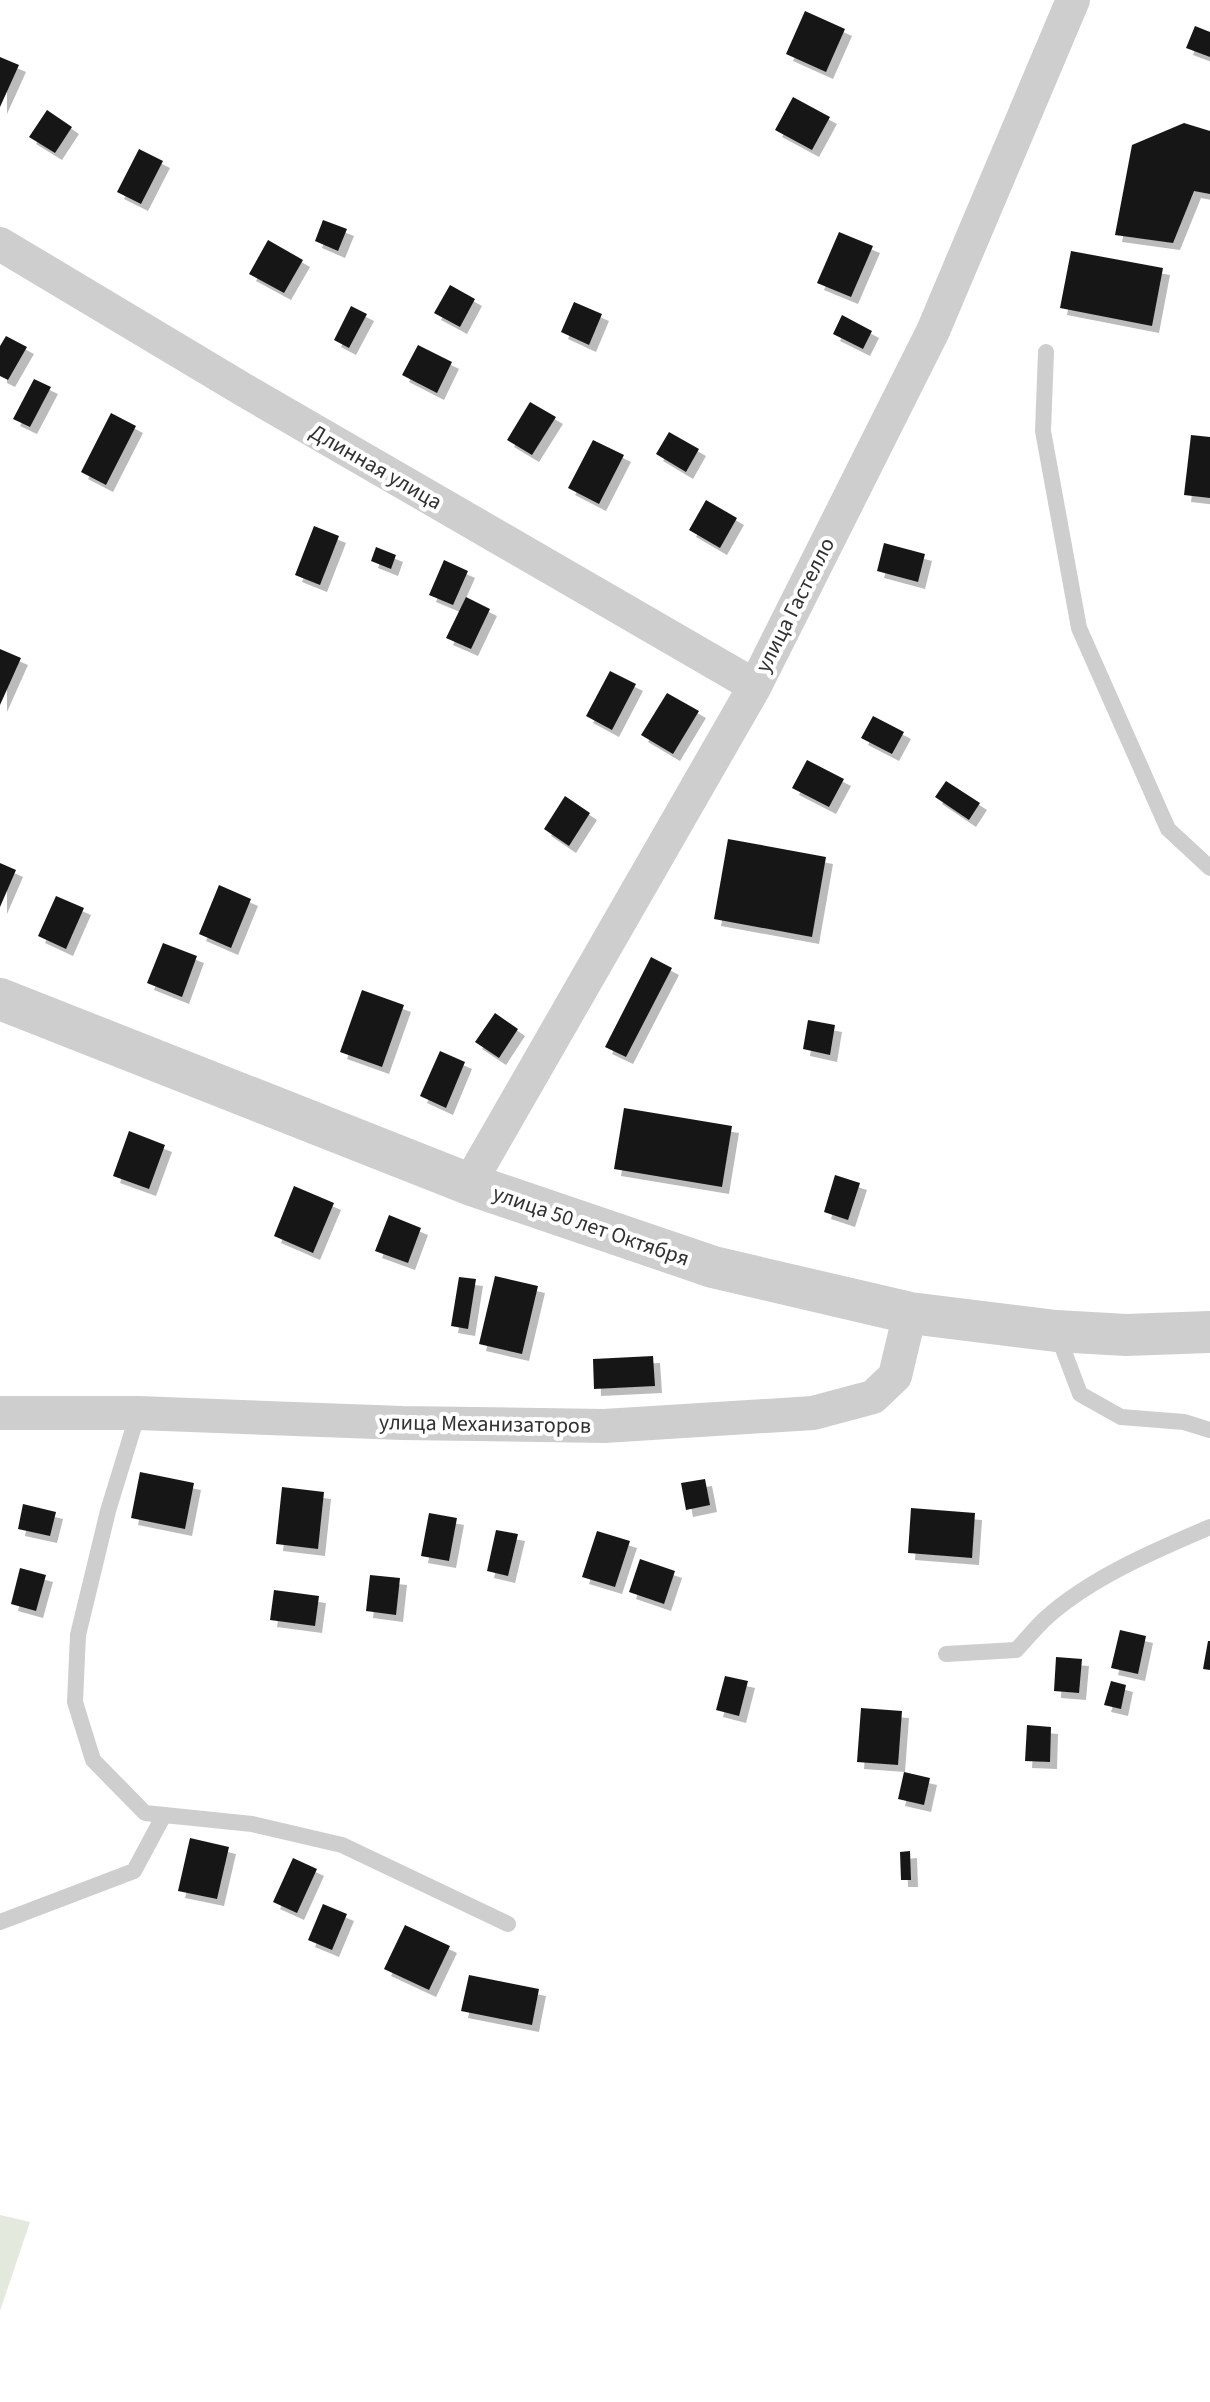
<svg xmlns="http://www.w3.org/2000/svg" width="1210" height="2402" viewBox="0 0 1210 2402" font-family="'Source Sans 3',sans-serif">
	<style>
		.green { fill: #e4e9de }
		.building { fill: #181818; filter: url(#shadow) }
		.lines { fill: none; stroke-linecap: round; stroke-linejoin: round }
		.service { stroke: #cecece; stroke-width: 16 }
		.minor { stroke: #cecece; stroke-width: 34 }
		.tertiary { stroke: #cecece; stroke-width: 42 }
		.labels { text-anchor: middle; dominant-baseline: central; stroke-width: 8; stroke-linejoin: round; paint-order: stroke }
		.street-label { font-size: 22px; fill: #313131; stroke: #fff }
	</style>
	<defs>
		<filter id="shadow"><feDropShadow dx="7" dy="7" stdDeviation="0" flood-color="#0004"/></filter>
	</defs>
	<rect width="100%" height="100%" fill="#fff"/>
	<path class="green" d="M0,2215l30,7 -30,89z"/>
	<path class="building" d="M805,11l40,18 -19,43 -40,-18z
		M1195,26l15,6v25l-24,-9z
		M0,57l19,8 -19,42z
		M793,97l37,20 -18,33 -37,-20z
		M47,110l25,17 -17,26 -26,-16z
		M1184,123l26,8v63l-16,-3 -21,52 -58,-8 17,-90z
		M139,149l24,12 -22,43 -24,-12z
		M323,220l24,9 -9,22 -23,-10z
		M839,232l34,14 -22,51 -34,-14z
		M268,240l35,20 -19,33 -35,-19z
		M1071,251l92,17 -11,58 -92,-18z
		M450,285l25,14 -15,28 -26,-14z
		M574,302l28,12 -13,31 -28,-13z
		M351,306l16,8 -18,34 -15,-8z
		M842,315l30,16 -9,18 -30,-15z
		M6,336l21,11 -19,33 -8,-4v-30z
		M418,345l34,17 -15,31 -35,-18z
		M34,379l17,8 -21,40 -17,-8z
		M530,402l26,15 -24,38 -25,-15z
		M111,413l25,13 -30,59 -25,-13z
		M669,432l30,17 -13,23 -30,-18z
		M1191,435l19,2v61l-26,-3z
		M593,440l31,15 -25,49 -31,-16z
		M706,500l31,18 -17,30 -31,-18z
		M314,526l25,10 -19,49 -25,-10z
		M884,543l41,11 -7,28 -41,-11z
		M376,547l20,8 -5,14 -20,-8z
		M444,560l24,11 -15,34 -24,-10z
		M466,597l24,12 -19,40 -25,-11z
		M0,649l21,9 -21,47z
		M610,671l26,13 -24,46 -26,-14z
		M667,693l32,18 -26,43 -32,-19z
		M873,716l31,16 -12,22 -31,-16z
		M807,760l37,19 -15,28 -37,-19z
		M946,781l34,22 -11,17 -34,-23z
		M565,796l25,17 -21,33 -25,-17z
		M728,839l98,18 -14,80 -98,-18z
		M0,863l16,7 -16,37z
		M219,885l32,14 -20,49 -32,-14z
		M56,896l28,12 -18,41 -28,-13z
		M163,943l34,13 -15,41 -35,-14z
		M651,957l21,11 -46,89 -21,-10z
		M362,990l42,15 -22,62 -42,-15z
		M495,1013l23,16 -19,29 -24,-16z
		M808,1020l27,5 -5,30 -27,-6z
		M440,1051l25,11 -19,46 -26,-12z
		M624,1108l108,18 -10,61 -108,-18z
		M129,1131l36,14 -16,44 -36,-13z
		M835,1175l25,8 -12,37 -24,-8z
		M294,1186l40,17 -21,50 -39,-17z
		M389,1215l32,13 -13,35 -33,-12z
		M495,1276l43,10 -16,68 -43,-10z
		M459,1277l17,2 -8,50 -17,-3z
		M653,1356l2,30 -61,3 -1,-30z
		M140,1472l54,11 -9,46 -54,-11z
		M705,1479l5,26 -24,5 -5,-27z
		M282,1487l42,5 -6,57 -42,-5z
		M23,1504l33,8 -6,24 -32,-7z
		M911,1508l64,5 -3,45 -64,-5z
		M429,1513l28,5 -8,43 -28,-5z
		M496,1530l22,4 -10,42 -21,-5z
		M597,1531l33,10 -15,46 -33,-10z
		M640,1559l35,12 -11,33 -35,-12z
		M20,1568l26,7 -10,36 -25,-7z
		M370,1575l30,3 -4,37 -30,-4z
		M274,1590l45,6 -4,30 -45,-6z
		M1120,1630l26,6 -8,38 -27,-6z
		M1208,1641h2v29l-7,-1z
		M1056,1657l26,2 -3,34 -25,-2z
		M725,1676l23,5 -9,35 -23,-6z
		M1111,1681l15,4 -5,24 -17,-4z
		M861,1708l41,3 -4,54 -41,-3z
		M1027,1725l24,2 -1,35 -25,-1z
		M904,1772l26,6 -6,27 -26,-6z
		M190,1838l39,9 -12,52 -39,-8z
		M910,1851l1,29h-10l-1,-28z
		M293,1858l24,11 -20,44 -24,-11z
		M323,1904l24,10 -15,36 -24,-10z
		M405,1925l45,21 -21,44 -45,-21z
		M469,1975l70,14 -7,36 -71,-14z"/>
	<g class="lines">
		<path class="service" d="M1046,352l-3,79 36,197 89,201 42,39
			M1057,1333l23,61 41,23 63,5 26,8
			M138,1413l-30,98 -30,124 -3,67 18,58 52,53 107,11 90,21 166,79
			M946,1654l70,-4c10,-10 19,-22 30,-32 44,-40 110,-68 164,-91
			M0,1922l134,-51 30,-56"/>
		<path class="minor" d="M0,244l244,146 511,296
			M469,1184l286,-498 178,-355 140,-331
			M0,1413h138l264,10 202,3 209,-13 60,-16 22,-21 15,-63"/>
		<path class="tertiary" d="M0,999l469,185 244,83 197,46 146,18 70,4 84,-3"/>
	</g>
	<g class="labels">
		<g class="street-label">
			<text transform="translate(376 467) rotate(30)">Длинная улица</text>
			<text transform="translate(795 605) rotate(-63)">улица Гастелло</text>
			<text transform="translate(591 1226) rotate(19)">улица 50 лет Октября</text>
			<text transform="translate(485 1424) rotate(1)">улица Механизаторов</text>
		</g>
	</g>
</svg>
